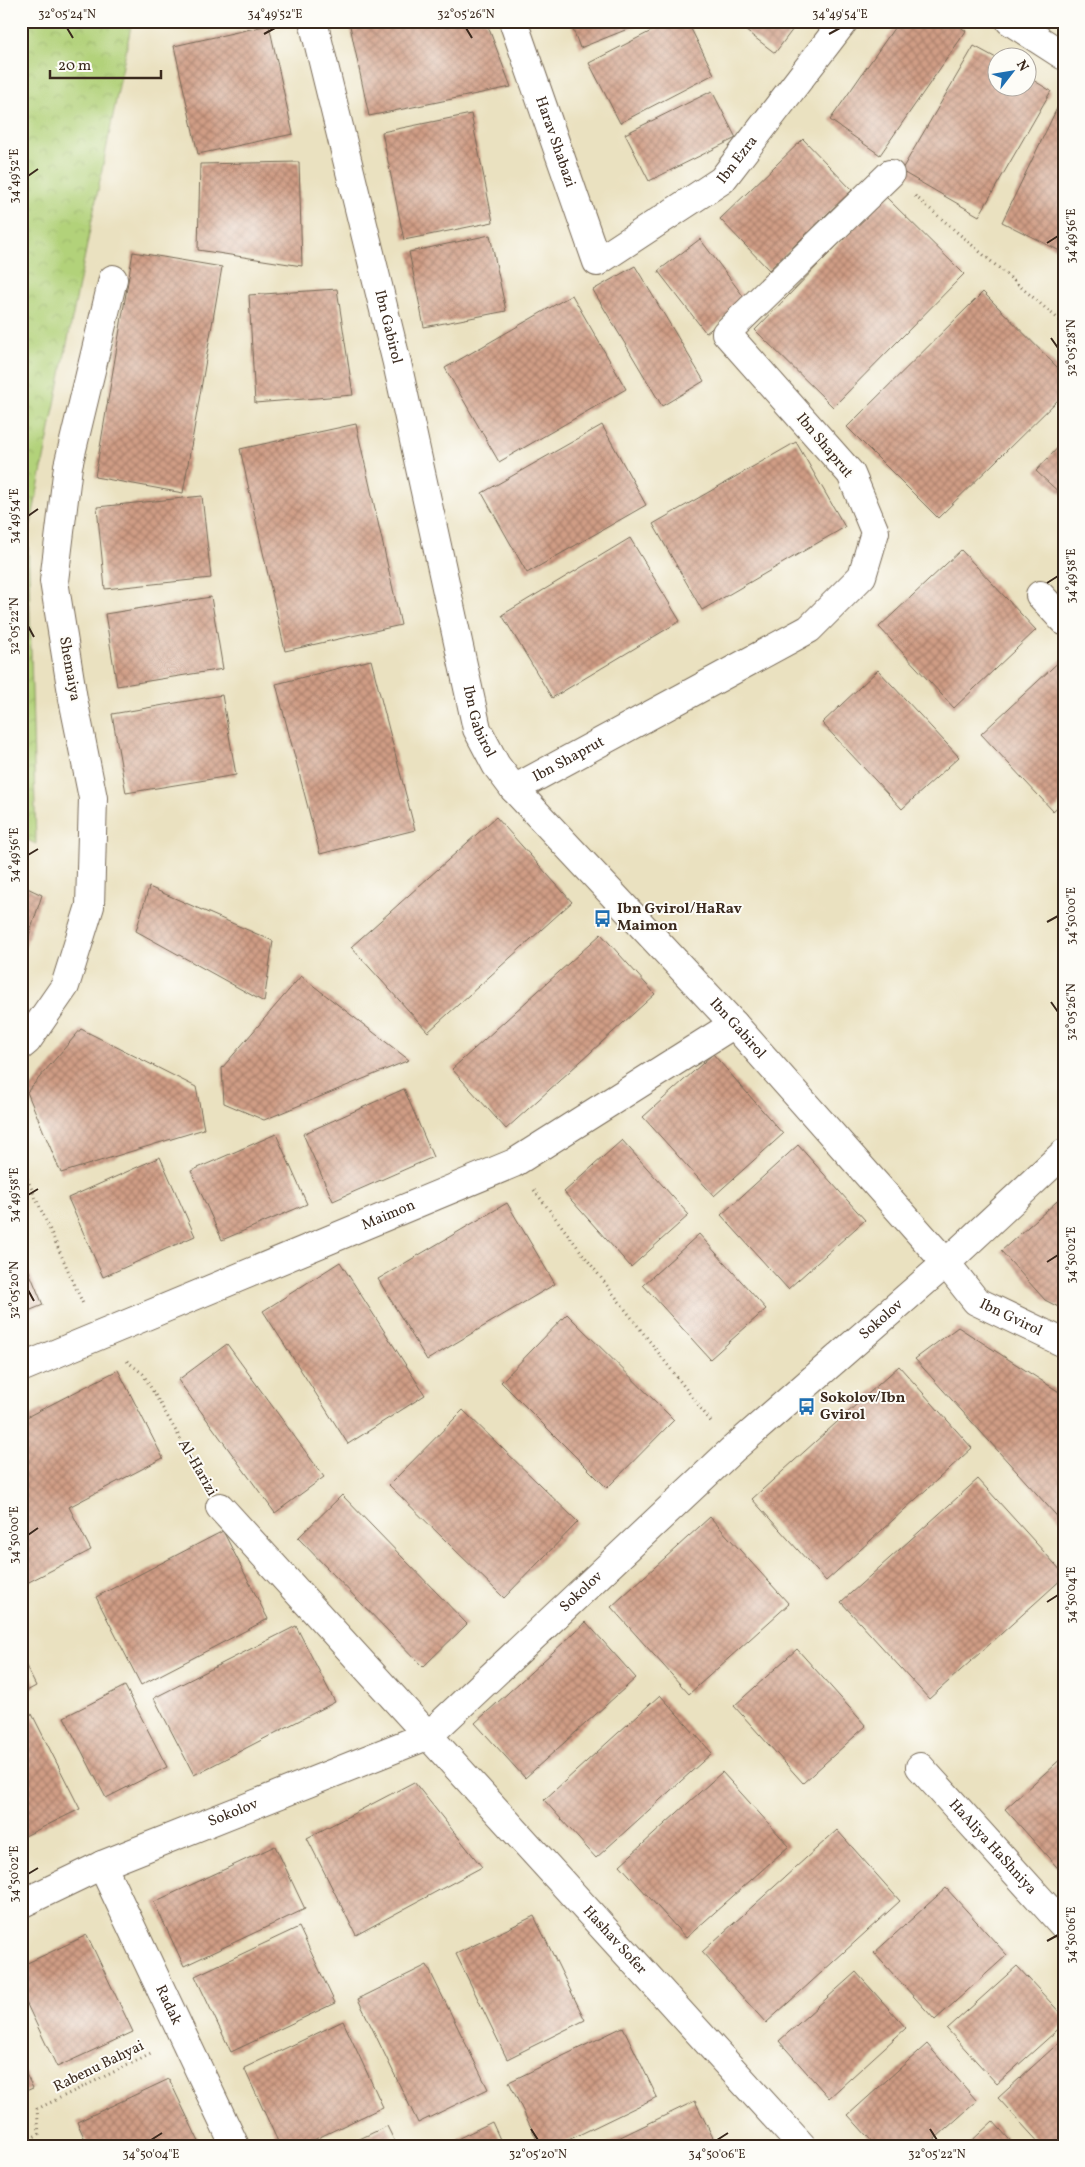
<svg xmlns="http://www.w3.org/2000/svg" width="1085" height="2167" viewBox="0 0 1085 2167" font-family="Vollkorn,serif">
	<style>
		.park { fill: url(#park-crowns); stroke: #767e4c }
		.building { fill: url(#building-cross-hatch) }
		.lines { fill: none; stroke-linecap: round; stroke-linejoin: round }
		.minor-casing { stroke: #786a57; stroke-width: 30 }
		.tertiary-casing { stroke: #786a57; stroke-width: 30 }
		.path { stroke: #786a57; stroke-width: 3; stroke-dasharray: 1 4; stroke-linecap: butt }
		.minor { stroke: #fff; stroke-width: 28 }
		.tertiary { stroke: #fff; stroke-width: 28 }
		.ticks { fill: none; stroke: #3b2a1e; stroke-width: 2 }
		.labels { text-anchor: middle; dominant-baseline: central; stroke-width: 4; stroke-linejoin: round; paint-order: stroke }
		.street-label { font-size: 15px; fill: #3b2a1e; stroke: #fdfcf7 }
		.poi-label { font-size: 15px; font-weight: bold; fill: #3b2a1e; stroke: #fdfcf7; text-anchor: start }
		.neatline { fill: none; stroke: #3b2a1e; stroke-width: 2 }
		.ticks-label { font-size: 12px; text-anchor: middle; fill: #3b2a1e }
	</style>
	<defs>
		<pattern id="park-crowns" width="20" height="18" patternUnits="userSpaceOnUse" patternTransform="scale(1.25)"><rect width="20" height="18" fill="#b2d27a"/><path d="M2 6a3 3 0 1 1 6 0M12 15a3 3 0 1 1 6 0" fill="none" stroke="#9ab469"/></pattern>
		<pattern id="building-cross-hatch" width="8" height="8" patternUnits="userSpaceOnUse" patternTransform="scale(1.25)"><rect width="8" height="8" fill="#d09d85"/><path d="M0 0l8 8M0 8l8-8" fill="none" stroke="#aa806c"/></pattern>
	</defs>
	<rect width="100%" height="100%" fill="#fdfcf7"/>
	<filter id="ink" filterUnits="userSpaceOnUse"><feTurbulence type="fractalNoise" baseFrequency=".02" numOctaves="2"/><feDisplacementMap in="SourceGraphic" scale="10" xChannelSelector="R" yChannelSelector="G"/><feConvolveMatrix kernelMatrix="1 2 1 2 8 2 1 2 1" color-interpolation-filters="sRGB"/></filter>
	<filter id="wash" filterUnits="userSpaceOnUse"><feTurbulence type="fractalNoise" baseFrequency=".0096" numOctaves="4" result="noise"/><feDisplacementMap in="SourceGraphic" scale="20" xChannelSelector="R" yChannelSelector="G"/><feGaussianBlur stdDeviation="1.12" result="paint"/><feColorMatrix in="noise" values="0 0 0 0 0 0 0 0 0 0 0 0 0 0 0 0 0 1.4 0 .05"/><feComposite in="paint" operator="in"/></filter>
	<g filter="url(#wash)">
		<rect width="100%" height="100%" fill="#eae1c0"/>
		<path class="park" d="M21,21h111l-104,517 8,306 -15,-7z"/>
		<g id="blocks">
			<path class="building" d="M349,21h137l25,66 -142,29z
				M570,21h78l-68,27z
				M671,21h16l27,53 -94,49 -31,-60z
				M733,21h66l-24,32z
				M899,21h53l14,10 -86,124 -50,-35z
				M269,25l24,109 -95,20 -24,-108z
				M974,46l24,13v29h30v-11l23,14 -72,125 -78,-45z
				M712,91l24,47 -87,43 -24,-47z
				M1061,100l3,1v152l-62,-31z
				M471,114l22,108 -89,18 -22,-108z
				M803,139l49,51 -83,80 -49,-51z
				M299,162l3,104 -104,-16 2,-86z
				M885,196l79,78 -131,133 -78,-77z
				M490,235l16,76 -82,16 -15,-75z
				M700,239l47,62 -41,32 -48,-62z
				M133,252l89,15 -39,226 -88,-16z
				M635,266l69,115 -42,25 -69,-116z
				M337,289l16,106 -98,8 -6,-108z
				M983,292l81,82v20l-126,124 -91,-91z
				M572,295l54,94 -127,73 -54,-94z
				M356,424l45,201 -116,26 -45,-202z
				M602,425l44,80 -119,68 -45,-80z
				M1064,441v56l-28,-26z
				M796,442l49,85 -143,83 -49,-86z
				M202,496l9,82 -106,11 -8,-82z
				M630,538l50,83 -128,77 -50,-83z
				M961,550l75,80 -82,78 -75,-81z
				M211,597l12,72 -106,17 -12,-72z
				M1064,657v144l-11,10 -72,-77z
				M371,660l44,170 -95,24 -44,-170z
				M878,670l81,87 -57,52 -80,-86z
				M222,695l14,80 -110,18 -14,-79z
				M496,817l76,85 -144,130 -77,-85z
				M21,885l21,10 -20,62h-1z
				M149,887l124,54 -9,61 -128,-71z
				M601,934l54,60 -149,135 -54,-60z
				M301,976l108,84 -145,60 -40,-17 -2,-35z
				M81,1029l115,58 8,42 -143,44 -34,-81z
				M713,1054l70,80 -69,62 -71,-79z
				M404,1089l29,68 -100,44 -30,-67z
				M276,1134l31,70 -85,36 -31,-69z
				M622,1140l67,75 -58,52 -67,-75z
				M798,1145l67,75 -77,69 -67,-74z
				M160,1157l35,79 -92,41 -35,-79z
				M1064,1195v115l-19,-10 -44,-49z
				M507,1203l48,81 -128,76 -49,-81z
				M699,1234l67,75 -56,50 -67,-74z
				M21,1252l22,53 -22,9z
				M340,1262l85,133 -77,49 -85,-133z
				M567,1314l107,106 -67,68 -106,-106z
				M958,1327l106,68v129l-149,-165z
				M227,1344l97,133 -49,36 -97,-133z
				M899,1366l73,82 -146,133 -74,-82z
				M118,1370l45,88 -94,49 22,43 -70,36v-166z
				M463,1410l115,112 -74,76 -115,-113z
				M978,1479l86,95v3l-135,122 -88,-97z
				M342,1495l125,129 -44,43 -125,-129z
				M710,1517l79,87 -100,90 -78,-87z
				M223,1531l45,88 -127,66 -45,-88z
				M586,1622l50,56 -111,100 -50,-55z
				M296,1626l39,76 -141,73 -40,-77z
				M797,1649l69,77 -63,57 -69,-77z
				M21,1656l15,30 -15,8z
				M125,1686l42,81 -61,31 -42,-81z
				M660,1695l52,58 -116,105 -52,-58z
				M32,1714l48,95 -55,27 -4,-8v-108z
				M1064,1756v119l-59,-66z
				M722,1772l67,74 -103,92 -66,-73z
				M414,1782l68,85 -126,68 -49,-97z
				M837,1830l63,71 -134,122 -64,-71z
				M275,1846l30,63 -121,57 -30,-64z
				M946,1888l61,67 -72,65 -61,-67z
				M534,1916l51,104 -78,39 -51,-105z
				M299,1927l36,76 -104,49 -36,-76z
				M87,1935l46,97 -76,35 -36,-75v-26z
				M427,1965l61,124 -70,34 -60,-124z
				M1017,1966l47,51v7l-67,60 -50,-55z
				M856,1972l50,56 -77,70 -50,-57z
				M343,2021l40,86 -82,39h-21l-36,-78z
				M623,2027l34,70 -101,49h-16l-31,-64z
				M1064,2038v108h-22l-44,-48z
				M927,2044l50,57 -50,45h-51l-28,-31z
				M21,2064l12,24 -12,5z
				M169,2079l32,67h-113l-11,-24z
				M695,2101l22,45h-115z
				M993,2121l22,25h-49z
				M492,2122l11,24h-60z
				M387,2126l10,20h-52z"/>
		</g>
	</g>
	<g filter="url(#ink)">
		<use href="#blocks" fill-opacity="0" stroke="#786a57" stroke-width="1"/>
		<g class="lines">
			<defs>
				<g id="minor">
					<path id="s1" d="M313,21l84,342 80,366 19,36 18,24 220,235 212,239 30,38 88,42"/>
					<path id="s2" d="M513,21l84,241 125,-82 122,-159"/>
					<path d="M1010,21l54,35"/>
					<path d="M1040,595l24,26"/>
					<path id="s3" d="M514,789l295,-160 53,-53 13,-44 -24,-58 -125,-141 164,-159"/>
					<path d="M21,1046l6,-5 38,-55 25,-80 3,-108 -20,-99 -19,-118 14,-115 45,-187"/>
					<path id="s4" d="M21,1368l493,-205 220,-139"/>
					<path id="s5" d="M220,1507l582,639"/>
					<path id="s6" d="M920,1767l144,159"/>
					<path id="s7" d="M102,1865l133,281"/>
				</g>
				<g id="tertiary">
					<path id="s8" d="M21,1904l81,-39 327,-130 303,-285 214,-187 118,-110"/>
				</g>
			</defs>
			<use href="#minor" class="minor-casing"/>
			<use href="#tertiary" class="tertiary-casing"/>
			<path class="path" d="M915,196l149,128
				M21,1165l63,141
				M534,1190l178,233
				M127,1361l16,13 60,104
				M21,2143l18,-9 -2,-25 116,-56"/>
			<use href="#minor" class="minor"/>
			<use href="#tertiary" class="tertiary"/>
		</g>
	</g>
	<path class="ticks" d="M67,28l6,10M466,28l6,10M264,34l11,-6M829,34l11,-6M28,176l10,-7M1047,243l11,-7M1051,338l7,10M28,516l10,-7M1047,583l11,-7M28,626l6,11M28,855l10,-6M1047,922l11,-6M1051,1002l7,10M28,1195l10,-6M1047,1262l11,-7M28,1290l6,11M28,1535l10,-7M1047,1602l11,-7M28,1874l10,-6M1047,1941l11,-6M531,2129l7,11M930,2129l7,11M151,2140l11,-7M717,2140l11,-7"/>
	<defs>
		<symbol id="bus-bare" viewBox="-9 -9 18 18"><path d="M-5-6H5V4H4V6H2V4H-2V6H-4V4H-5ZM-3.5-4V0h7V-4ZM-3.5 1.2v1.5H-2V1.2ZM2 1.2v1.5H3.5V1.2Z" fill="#1f6fb2" stroke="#fdfcf7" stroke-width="2.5" paint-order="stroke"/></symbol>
	</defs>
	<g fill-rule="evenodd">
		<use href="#bus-bare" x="590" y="906" width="25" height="25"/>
		<use href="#bus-bare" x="794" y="1394" width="25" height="25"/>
	</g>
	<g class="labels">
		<g class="street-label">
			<text stroke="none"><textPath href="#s2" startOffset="128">Harav Shabazi</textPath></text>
			<text stroke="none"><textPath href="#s2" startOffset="430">Ibn Ezra</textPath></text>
			<text stroke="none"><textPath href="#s1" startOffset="315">Ibn Gabirol</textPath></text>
			<text transform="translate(824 446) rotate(50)">Ibn Shaprut</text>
			<text transform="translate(69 669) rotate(80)">Shemaiya</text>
			<text stroke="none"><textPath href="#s1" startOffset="720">Ibn Gabirol</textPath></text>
			<text stroke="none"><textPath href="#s3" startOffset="62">Ibn Shaprut</textPath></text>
			<text stroke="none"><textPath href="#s1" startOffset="1125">Ibn Gabirol</textPath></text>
			<text stroke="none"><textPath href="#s4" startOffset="398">Maimon</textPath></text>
			<text stroke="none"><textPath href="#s1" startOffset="1526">Ibn Gvirol</textPath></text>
			<text stroke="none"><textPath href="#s8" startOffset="1056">Sokolov</textPath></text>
			<text transform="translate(197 1468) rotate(60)">Al-Harizi</text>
			<text stroke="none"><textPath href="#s8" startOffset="651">Sokolov</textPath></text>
			<text stroke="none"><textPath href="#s8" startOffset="231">Sokolov</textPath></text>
			<text stroke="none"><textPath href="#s6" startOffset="108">HaAliya HaShniya</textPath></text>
			<text stroke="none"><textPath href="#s5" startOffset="586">Hashav Sofer</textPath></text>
			<text stroke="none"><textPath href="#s7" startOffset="155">Radak</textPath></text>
			<text transform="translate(99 2067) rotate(-26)">Rabenu Bahyai</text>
		</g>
		<g class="poi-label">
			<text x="617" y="909">Ibn Gvirol/HaRav<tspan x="617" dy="17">Maimon</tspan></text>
			<text x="820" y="1398">Sokolov/Ibn<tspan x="820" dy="17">Gvirol</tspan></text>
		</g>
	</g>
	<rect width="1085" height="2167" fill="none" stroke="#fdfcf7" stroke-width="55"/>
	<g transform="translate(1012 72) rotate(59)"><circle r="24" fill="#fdfcf7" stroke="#afa8a0"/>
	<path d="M0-4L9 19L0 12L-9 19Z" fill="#1f6fb2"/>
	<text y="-8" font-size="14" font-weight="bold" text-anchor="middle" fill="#3b2a1e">N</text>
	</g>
	<path d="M50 70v8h111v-8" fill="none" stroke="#3b2a1e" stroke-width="2.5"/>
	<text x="58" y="70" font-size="15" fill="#3b2a1e" stroke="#fdfcf7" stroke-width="4" paint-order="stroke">20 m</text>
	<rect x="28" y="28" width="1030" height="2112" class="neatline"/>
	<g class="ticks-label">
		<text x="67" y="18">32°05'24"N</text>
		<text x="275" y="18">34°49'52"E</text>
		<text x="466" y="18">32°05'26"N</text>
		<text x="840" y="18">34°49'54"E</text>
		<text transform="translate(14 176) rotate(-90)" y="4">34°49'52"E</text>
		<text transform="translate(1071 236) rotate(-90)" y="4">34°49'56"E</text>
		<text transform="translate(1071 348) rotate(-90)" y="4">32°05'28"N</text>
		<text transform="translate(14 516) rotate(-90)" y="4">34°49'54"E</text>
		<text transform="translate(1071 576) rotate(-90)" y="4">34°49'58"E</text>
		<text transform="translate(14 626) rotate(-90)" y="4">32°05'22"N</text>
		<text transform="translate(14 855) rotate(-90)" y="4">34°49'56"E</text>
		<text transform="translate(1071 916) rotate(-90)" y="4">34°50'00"E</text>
		<text transform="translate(1071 1012) rotate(-90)" y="4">32°05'26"N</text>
		<text transform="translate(14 1195) rotate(-90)" y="4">34°49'58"E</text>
		<text transform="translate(1071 1255) rotate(-90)" y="4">34°50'02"E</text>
		<text transform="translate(14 1290) rotate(-90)" y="4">32°05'20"N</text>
		<text transform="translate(14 1535) rotate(-90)" y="4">34°50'00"E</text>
		<text transform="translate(1071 1595) rotate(-90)" y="4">34°50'04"E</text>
		<text transform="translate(14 1874) rotate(-90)" y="4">34°50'02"E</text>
		<text transform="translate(1071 1935) rotate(-90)" y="4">34°50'06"E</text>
		<text x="151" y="2158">34°50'04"E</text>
		<text x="538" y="2158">32°05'20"N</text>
		<text x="717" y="2158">34°50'06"E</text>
		<text x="937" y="2158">32°05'22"N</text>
	</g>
</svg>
